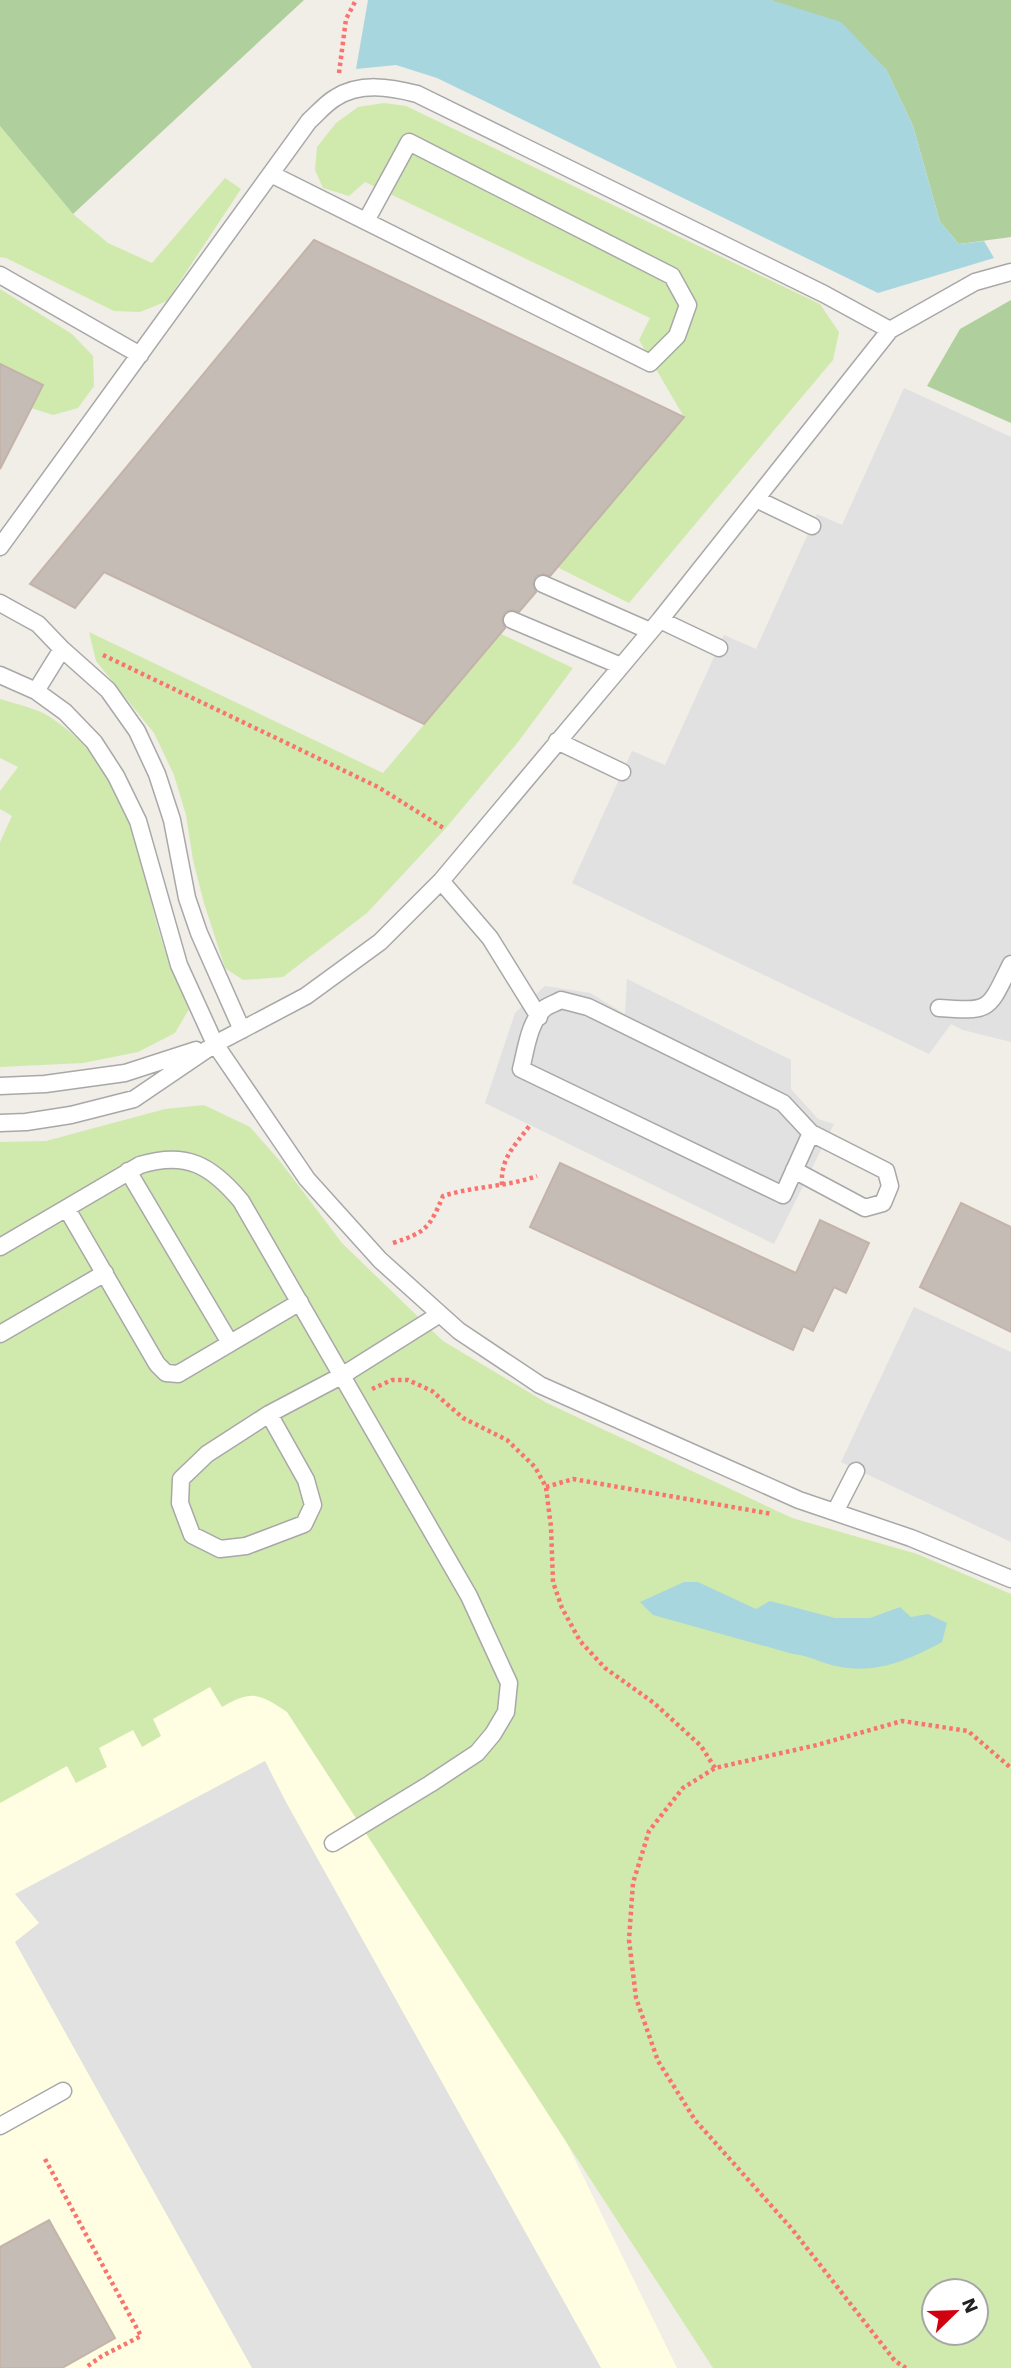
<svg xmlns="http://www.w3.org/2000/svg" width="1011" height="2368" viewBox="0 0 1011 2368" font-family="'Work Sans',sans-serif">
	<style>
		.education { fill: #fffde2 }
		.grass { fill: #d0eaae; fill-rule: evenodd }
		.forest { fill: #afd09c }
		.parking { fill: #e1e1e1 }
		.water { fill: #a8d6de }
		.building { fill: #c6bcb6; stroke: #c3b3a9; stroke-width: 2 }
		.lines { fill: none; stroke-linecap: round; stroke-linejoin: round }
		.service-casing { stroke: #a8a8a8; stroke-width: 19 }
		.path { stroke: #fa746f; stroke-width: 4.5; stroke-dasharray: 3.5 3.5; stroke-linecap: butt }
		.service { stroke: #fff; stroke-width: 16 }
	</style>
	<rect width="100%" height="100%" fill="#f1ede7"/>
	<path class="education" d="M230,1643l162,143 285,582h-677v-652z"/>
	<path class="grass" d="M384,103l22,3 414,198 19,28 -6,28 -204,243 -72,-36 127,-150 -45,-77 11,-22 -285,-136 -16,14 -26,-8 -8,-18 2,-23 19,-24 22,-16z
		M0,126l73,88 35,29 44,20 73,-85 16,11 -74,112 -27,11 -26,-1 -108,-53 -6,-1z
		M0,289l72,45 21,22 1,30 -16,22 -25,7 -22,-7 -31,-44z
		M89,632l294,141 118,-139 72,34 -55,74 -73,87 -78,84 -84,64 -40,3 -18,-12 -21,-65 -11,-43 -7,-45 -12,-40 -20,-42 -58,-72z
		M0,699c16,5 36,9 50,18 78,51 87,136 110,218 7,25 19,50 29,74l-14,24 -37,19 -55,11 -83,4v-225l12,-26 -12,-7v-18l18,-24 -18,-9z
		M204,1105l46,22 29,33 63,83 101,98 104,62 245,115 125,36 94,40v774h-298l-426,-656c-28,-19 -35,-22 -65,-5l-12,-20 -57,32 8,17 -19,11 -9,-17 -34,18 8,19 -31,16 -9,-17 -67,37v-661l46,-1 119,-32zM934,2291h42v42h-42z"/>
	<path class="forest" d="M0,0h304l-231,214 -73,-88z
		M771,0h240v237l-52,7 -19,-22 -27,-96 -27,-57z
		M1011,300v123l-84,-37 33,-57z"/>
	<path class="parking" d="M904,388l107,49v605l-48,-12 -12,-6 -22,30 -357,-171 60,-132 33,14 59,-130 32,14 61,-135 25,11z
		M627,979l164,81v29l27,30 16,5 -60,120 -289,-141 30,-90 30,-27 45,7 35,21z
		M914,1307l97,45v190l-170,-80z
		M265,1761l21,41 315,566h-349l-237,-426 24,-19 -24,-29z"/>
	<path class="water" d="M368,0h403l70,22 45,47 27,57 27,96 19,22 25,-3 10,17 -116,35 -441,-215 -41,-13 -40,4z
		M684,1582h14l58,27 14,-8 65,17h35l30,-11 11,10 17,-3 19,9 -5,19c-33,18 -67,33 -106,24 -15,-3 -28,-11 -43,-12l-140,-39 -13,-13z"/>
	<path class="building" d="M314,240l370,177 -134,159 -7,-2 -7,2 -3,8 3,8 -17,20 -8,-2 -6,2 -3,9 3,7 -81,96 -320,-152 -29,36 -45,-24z
		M0,364l43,21 -43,84z
		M560,1163l236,110 24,-53 49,23 -23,50 -12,-6 -21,44 -10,-5 -10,24 -263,-123z
		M961,1203l50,24v105l-91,-45z
		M49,2220l66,118 -53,30h-62v-121z"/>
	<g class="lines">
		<defs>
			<path id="service" d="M271,174l379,189 27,-27 11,-31 -16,-29 -263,-134 -43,79
				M0,275l140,80
				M756,499l56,27
				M0,547l309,-426c8,-7 16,-17 26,-23 25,-16 55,-11 82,-4l407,200 66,36
				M543,584l107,47
				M0,603l38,21 24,25 46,41 29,41 20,43 15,46 15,78 12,35 43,97
				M512,620l109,46
				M660,620l59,28
				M0,675l36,16 29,21 29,30 22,34 22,45 41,144 36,79 92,135 73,81 60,54 19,17 81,54 259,115 112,38 100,41
				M36,691l26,-42
				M557,741l65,31
				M441,881l49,57 49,79
				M561,1000l27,7 195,96 28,30 -28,62 -262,-126c5,-19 8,-48 24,-61 4,-3 11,-5 16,-8z
				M939,1008c53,4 49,2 72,-44
				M0,1086l45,-2 80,-11 71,-23
				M0,1123l26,-1 45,-7 63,-16 81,-55 91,-48 74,-54 61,-61 219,-261 230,-290 85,-48 36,-10
				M794,1170l71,38 18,-5 7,-17 -4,-15 -75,-38
				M128,1171l102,172
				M67,1209l90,155 9,9 12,1 122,-72
				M0,1247l140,-82c46,-14 71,0 101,36l228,395 40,87 -3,29 -13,22 -16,19 -47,31 -97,59
				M0,1334l105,-61
				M269,1414l37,66 7,25 -9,19 -58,22 -26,3 -28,-14 -12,-32 1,-24 26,-25 62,-40 74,-39 97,-61
				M835,1512l21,-41
				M0,2126l63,-35"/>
		</defs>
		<use href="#service" class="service-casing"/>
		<path class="path" d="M339,73l7,-54 10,-19
			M103,655l275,132 67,42
			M502,1185c-2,-27 13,-39 28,-60
			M393,1243c33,-11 36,-14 50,-47 31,-10 64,-9 94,-20
			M372,1389l20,-9h16l24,11 31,27 44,22 28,27 11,20 5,40 2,55 9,26 18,33 25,27 49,35 47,43 14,22
			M546,1487l27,-8 199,35
			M45,2159l96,177 -39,20 -17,12
			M906,2368l-11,-7 -103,-132 -97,-109 -37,-59 -22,-63 -7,-58 4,-57 16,-52 34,-43 32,-20 102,-23 85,-24 66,10 43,37"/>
		<use href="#service" class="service"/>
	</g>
	<g transform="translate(955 2312) rotate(67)"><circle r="33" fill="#ffffff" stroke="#a6a6a6" stroke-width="2"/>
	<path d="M0-5L12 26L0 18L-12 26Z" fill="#d1000f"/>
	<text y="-10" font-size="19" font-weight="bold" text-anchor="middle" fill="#212121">N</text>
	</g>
</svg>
